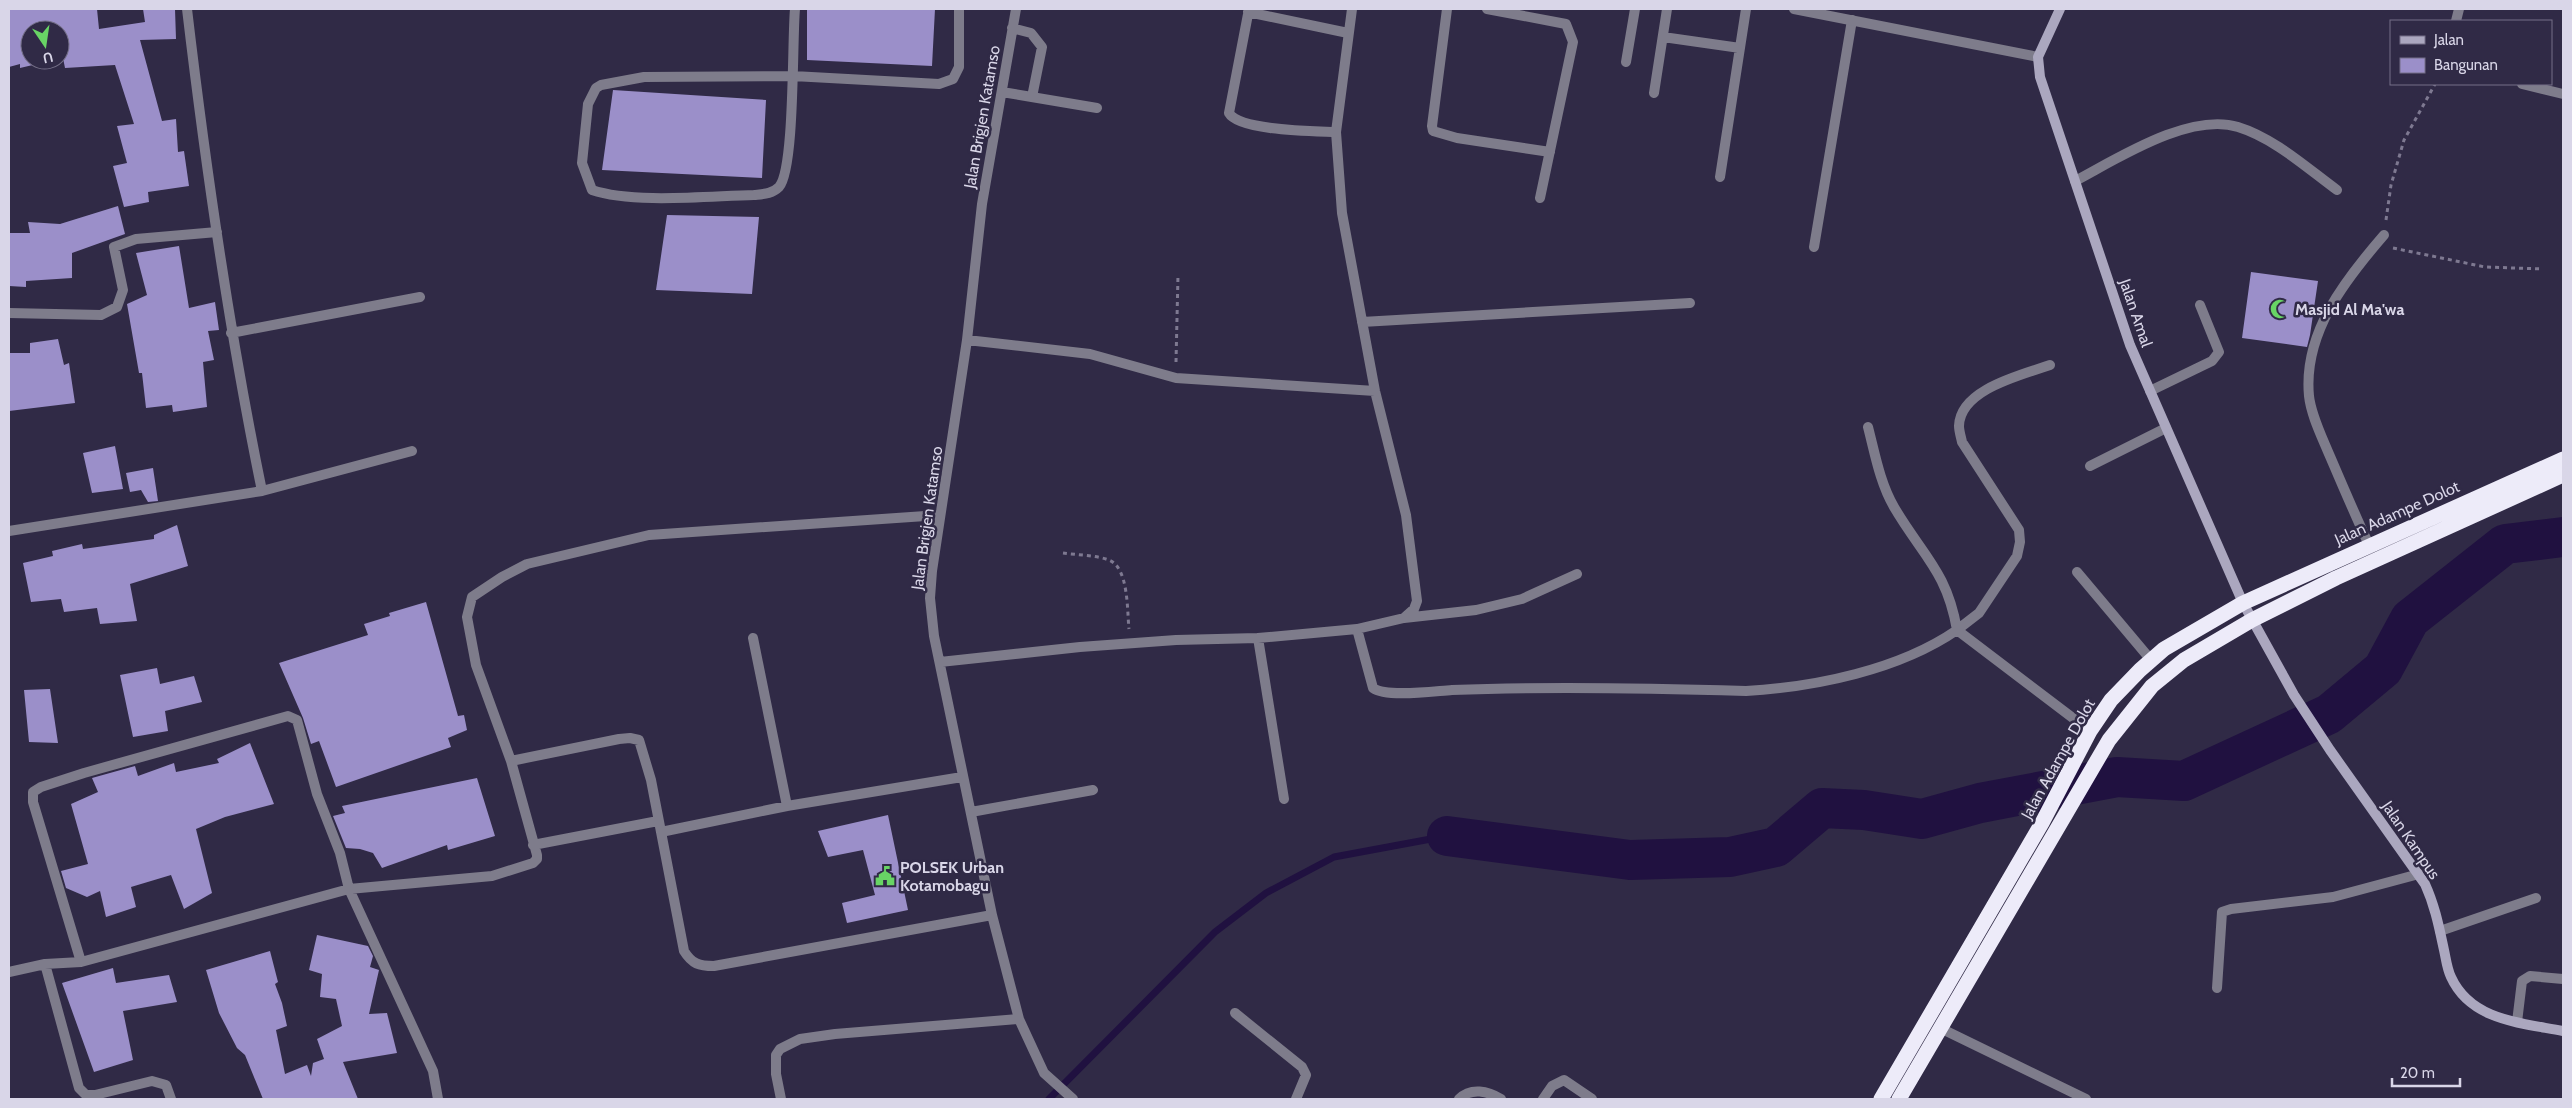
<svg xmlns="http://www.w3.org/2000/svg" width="2572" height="1108" viewBox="0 0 2572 1108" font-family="Cabin,sans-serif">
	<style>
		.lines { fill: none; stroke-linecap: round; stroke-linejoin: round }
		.stream { stroke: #201140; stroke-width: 7 }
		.river { stroke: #201140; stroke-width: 40 }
		.building { fill: #9b8fc9 }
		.path { stroke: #7e7991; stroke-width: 3; stroke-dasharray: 4 4; stroke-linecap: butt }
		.lane { stroke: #7e7c8b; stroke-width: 10 }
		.street { stroke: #7e7c8b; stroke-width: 10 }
		.secondary { stroke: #aba7bf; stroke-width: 10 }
		.highway { stroke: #edebf9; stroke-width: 15 }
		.labels { text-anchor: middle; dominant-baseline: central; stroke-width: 5; stroke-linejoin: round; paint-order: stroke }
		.street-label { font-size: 16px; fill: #d9d6e8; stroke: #302a46 }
		.poi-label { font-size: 16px; font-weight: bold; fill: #d9d6e8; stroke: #302a46; text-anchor: start }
	</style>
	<rect width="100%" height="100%" fill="#302a46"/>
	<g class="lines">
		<path class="stream" d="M1049,1099l166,-167 51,-39 68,-36 113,-21"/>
		<path class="river" d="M1447,836l183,24 100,-3 46,-10 46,-39 42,2 58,9 58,-16 137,-26 67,4 145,-67 54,-45 27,-50 95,-75 58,-7"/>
	</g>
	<path class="building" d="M9,9h88l2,20 46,-7 -2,-13h32l1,30 -36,1 22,81 14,-2 2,33 6,-1 5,35 -41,6 1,10 -25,5 -11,-41 14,-3 -10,-37 17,-2 -19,-59 -50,3 -2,-10 -3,1v-29h-30v30h24l-34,8v-4l-11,3z
		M807,9h128l-3,57 -125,-6z
		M613,90l153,10 -4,78 -160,-8z
		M118,206l7,28 -53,19v25l-46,3v6l-17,-1v-53h21l-2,-11 32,2z
		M667,215l92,2 -7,77 -96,-4z
		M179,246l10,62 26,-6 4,28 -11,1 6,29 -11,2 4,45 -34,5 -1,-7 -26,3 -4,-35h-3l-12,-69 20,-9 -11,-42z
		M2251,272l67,9 -8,54 -3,12 -65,-9z
		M58,339l6,26 5,-2 6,40 -66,8v-58h21v-10z
		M115,446l8,43 -31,4 -9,-40z
		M153,468l5,33 -10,1 -7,-12 -11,2 -4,-19z
		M177,525l11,41 -58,18 7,37 -37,3 -3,-16 -33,4 -3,-13 -30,3 -8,-39 30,-7 -1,-5 30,-7 1,5 71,-10v-4z
		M426,602l32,114 6,-1 3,15 -19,8 3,9 -115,40 -17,-46 -8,3 -8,-26 -24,-55 89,-28 -4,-11 26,-8 -1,-3z
		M157,668l3,16 34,-8 8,26 -37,9 3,20 -35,6 -13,-62z
		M50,689l8,54 -29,-1 -5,-52z
		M250,743l24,61 -49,13 -29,12 16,64 -28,16 -13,-34 -40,12 5,20 -30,10 -6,-26 -13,6 -21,-9 -5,-17 27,-7 -17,-60 27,-12 -6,-14 43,-12 3,10 36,-13 2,9 43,-9 -2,-4z
		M477,778l18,58 -47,14 -1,-5 -65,23 -9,-15 -13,-4 -14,-1 -13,-32 12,-3 -3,-7z
		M888,815l20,95 -61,13 -5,-20 33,-8 -12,-45 -35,7 -10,-26z
		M317,935l51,11 5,10 -3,11 9,3 -10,44 18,-1 10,40 -54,9 15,37h-95l-18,-44 -8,-7 -18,-35 -13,-43 64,-19 8,31 -3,2 7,19 5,23 -11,4 9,44 22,-9 4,11 2,-13 11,-4 -7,-20 25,-13 -6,-27 -16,-2 2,-23 -13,-4z
		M113,968l3,15 53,-8 8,27 -54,9 10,49 -39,12 -32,-89z"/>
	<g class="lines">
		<path class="path" d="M2386,220l5,-35 13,-45 31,-56
			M2393,248l92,19 58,2
			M1176,362l2,-87
			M1063,553c14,2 32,2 46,7 20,8 18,51 20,69"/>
		<path class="lane" d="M795,9c-3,31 0,160 -16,178 -7,7 -16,7 -25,8 -45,1 -121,9 -162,-5l-10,-27 6,-59 8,-16 5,-3 43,-8 149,-1 146,8 14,-5 6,-12v-58
			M1447,9l-15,117 1,5 24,7 93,14
			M1487,9l79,15 7,18 -33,156
			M1814,247l38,-227
			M2440,931l96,-33
			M2517,1022l5,-41 8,-5 33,3"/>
		<path class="street" d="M187,9c19,161 42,322 75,482
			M1016,9l-34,195 -15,136 -35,231 -2,27 4,38 58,279 27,104 25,54 29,26
			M1249,9l-20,104c10,18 86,18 107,19
			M1794,9l244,48
			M1248,12l100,21
			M2456,21l3,-12
			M1012,28l19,5 11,14 -10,50
			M1663,37l77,11
			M1626,62l9,-53
			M2522,84l41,10
			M1002,92l95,16
			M1654,93l13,-84
			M1720,177l26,-168
			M2075,181c42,-22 114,-69 163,-54 36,11 69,41 99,63
			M9,313l92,2 16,-8 6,-17 -9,-43 22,-8 81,-7
			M1362,322l328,-19
			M231,333l189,-36
			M967,340l123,14 86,24 199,13
			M2150,391l62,-30 7,-9 -19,-47
			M1868,427c7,27 12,56 26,80 28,48 53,64 63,123l22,-17 38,-57 3,-14 -1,-12 -57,-88c-1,-5 -3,-11 -3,-16 1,-37 63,-51 91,-61
			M2090,466l76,-38
			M9,531l253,-40 150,-40
			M2369,545c-14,-30 -27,-61 -40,-91 -7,-17 -18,-39 -20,-58 -6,-63 36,-116 75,-161
			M2077,572l74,88
			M1404,618l72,-8 46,-11 55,-25
			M1357,629l16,59c13,10 62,3 79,2 97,-4 196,-2 294,1 69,-4 153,-21 211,-61l133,101
			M753,638l34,168
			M1258,638l26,161
			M940,662l140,-15 96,-7 82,-2 99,-9 47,-11 10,-9 3,-8 -11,-86 -31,-124 -33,-178 -6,-81 16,-123
			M511,761l108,-22 11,-1 9,2 12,40 33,171c8,13 15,15 30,15l278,-51
			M971,812l122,-22
			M661,832l126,-26 175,-29
			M533,845l125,-24
			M81,962l-48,-160v-10l8,-5 43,-14 204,-57 9,4 20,74 23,59 9,36 84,182 5,28
			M45,964l34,124 7,7h9l57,-14 14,4 5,14
			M9,972l36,-8 36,-2 268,-73 143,-13 41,-13 4,-4v-4l-26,-94 -35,-96 -9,-48 5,-20 30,-20 25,-13 122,-29 291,-20
			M2217,988l5,-76 9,-3 102,-12 86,-23
			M1235,1013l67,54 4,8 -10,24
			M1940,1028l146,71
			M781,1099l-5,-25v-19l4,-6 20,-10 35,-5 184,-15
			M1459,1099c12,-12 29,-8 42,0
			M1543,1099l9,-13 12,-6 28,19"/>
		<path class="secondary" d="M2060,9l-22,48 2,20 90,268 113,258 51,92 36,55 95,134c10,22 14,43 19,66 2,9 3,19 7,27 20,44 71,46 112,54"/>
		<path class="highway" d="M1881,1099l161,-276 48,-92 21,-31 29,-30 24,-21 79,-46 320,-144
			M1899,1099l210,-359 43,-54 32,-26 68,-40 84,-42 227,-103"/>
	</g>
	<defs>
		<symbol id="mosque-bare" viewBox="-9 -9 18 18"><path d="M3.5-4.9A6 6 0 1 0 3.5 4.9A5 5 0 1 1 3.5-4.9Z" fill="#68d465" stroke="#302a46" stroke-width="2.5" paint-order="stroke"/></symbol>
		<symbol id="civic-bare" viewBox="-9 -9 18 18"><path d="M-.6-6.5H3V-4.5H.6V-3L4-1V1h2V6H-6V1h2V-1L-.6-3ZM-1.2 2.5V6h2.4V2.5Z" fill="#68d465" stroke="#302a46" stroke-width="2.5" paint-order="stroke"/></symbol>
	</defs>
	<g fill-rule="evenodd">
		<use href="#mosque-bare" x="2266" y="295" width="28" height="28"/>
		<use href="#civic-bare" x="871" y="862" width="28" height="28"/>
	</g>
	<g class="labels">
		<g class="street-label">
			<text transform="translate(982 117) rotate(-80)">Jalan Brigjen Katamso</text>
			<text transform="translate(2136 313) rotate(71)">Jalan Amal</text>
			<text transform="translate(2397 513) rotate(-24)">Jalan Adampe Dolot</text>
			<text transform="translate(927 518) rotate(-82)">Jalan Brigjen Katamso</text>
			<text transform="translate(2058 759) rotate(-61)">Jalan Adampe Dolot</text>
			<text transform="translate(2411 840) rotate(56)">Jalan Kampus</text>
		</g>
		<g class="poi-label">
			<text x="2295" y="309">Masjid Al Ma'wa</text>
			<text x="900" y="867">POLSEK Urban<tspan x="900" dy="18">Kotamobagu</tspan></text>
		</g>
	</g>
	<rect width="2572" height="1108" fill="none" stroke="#d9d6e8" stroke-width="20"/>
	<rect x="2390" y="20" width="162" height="65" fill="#302a46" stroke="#746f87"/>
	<rect x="2400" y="36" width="25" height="8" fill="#aba7bf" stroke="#746f87"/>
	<text x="2434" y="45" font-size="15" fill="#d9d6e8">Jalan</text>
	<rect x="2400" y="58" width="25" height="15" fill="#9b8fc9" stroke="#746f87"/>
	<text x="2434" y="70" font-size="15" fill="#d9d6e8">Bangunan</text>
	<g transform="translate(45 45) rotate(167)"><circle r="24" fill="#302a46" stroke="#746f87"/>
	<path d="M0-4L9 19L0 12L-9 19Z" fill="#68d465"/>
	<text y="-8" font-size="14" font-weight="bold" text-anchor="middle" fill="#d9d6e8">U</text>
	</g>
	<path d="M2392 1078v8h68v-8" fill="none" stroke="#d9d6e8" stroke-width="2.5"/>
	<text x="2400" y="1078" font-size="15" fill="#d9d6e8" stroke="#302a46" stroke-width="4" paint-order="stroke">20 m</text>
</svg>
